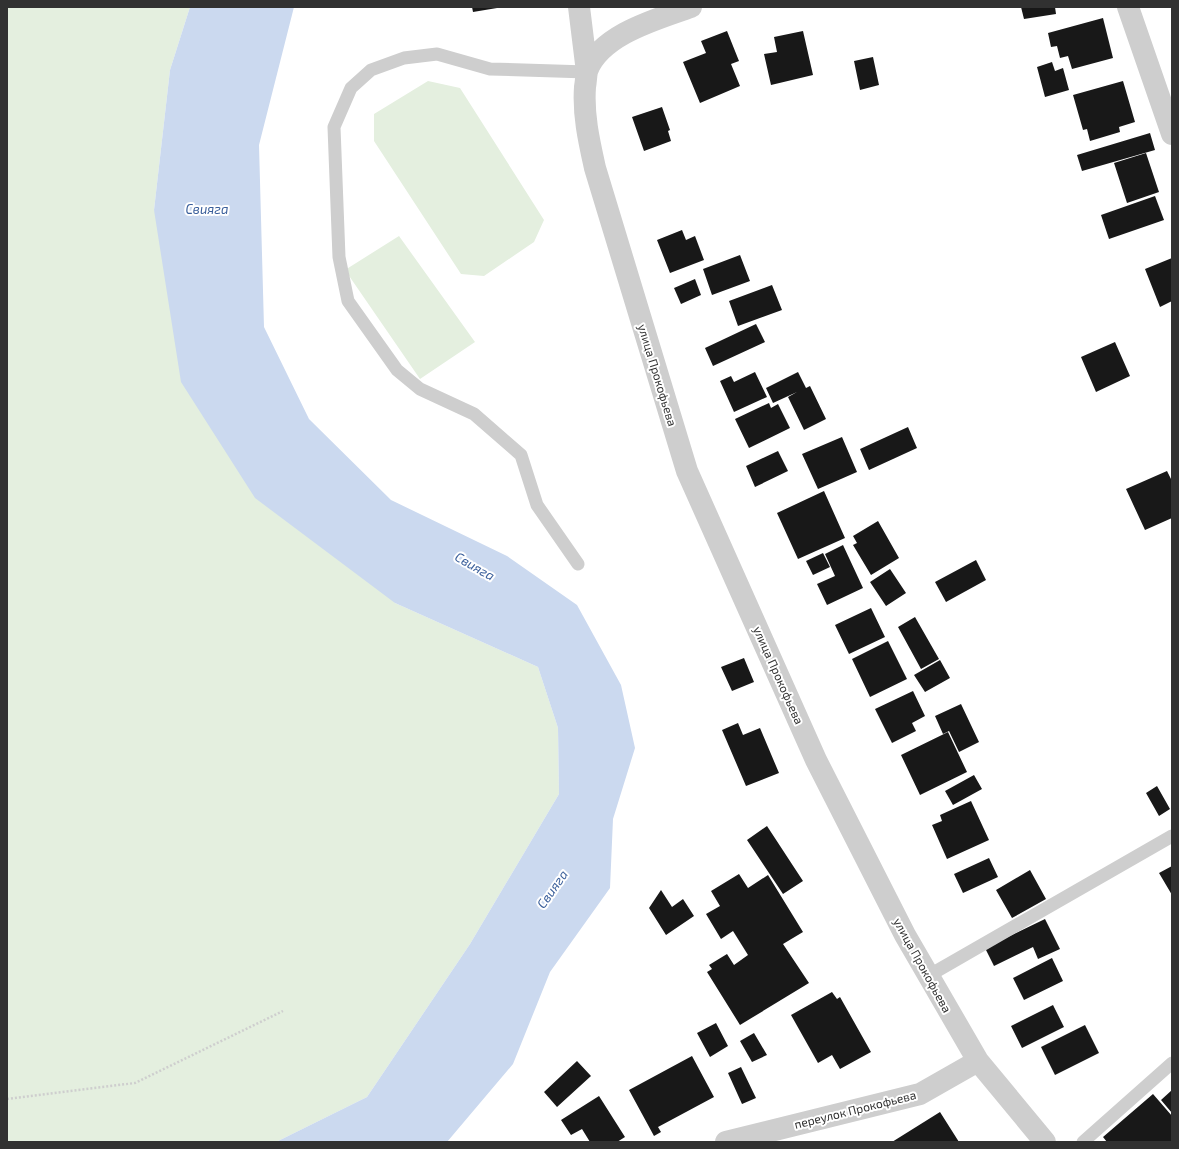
<svg xmlns="http://www.w3.org/2000/svg" width="1179" height="1149" viewBox="0 0 1179 1149" font-family="'Exo 2',sans-serif">
	<style>
		.green { fill: #e4efdf }
		.water { fill: #cbd9ef }
		.building { fill: #181818 }
		.lines { fill: none; stroke-linecap: round; stroke-linejoin: round }
		.path { stroke: #cecece; stroke-width: 2.5; stroke-dasharray: 2 2; stroke-linecap: butt }
		.service { stroke: #cecece; stroke-width: 13 }
		.minor { stroke: #cecece; stroke-width: 22 }
		.labels { text-anchor: middle; dominant-baseline: central; stroke-width: 4; stroke-linejoin: round; paint-order: stroke }
		.street-label { font-size: 12px; fill: #313131; stroke: #fff }
		.water-label { font-size: 13px; font-style: italic; fill: #395e9a; stroke: #fff }
	</style>
	<rect width="100%" height="100%" fill="#fff"/>
	<path class="green" d="M7,7h183l-20,63 -16,140 241,393 143,64 20,61 1,66 -89,150 -103,153 -91,45h-269z
		M428,81l32,7 84,132 -10,22 -50,34 -23,-2 -87,-133v-27z
		M399,236l76,106 -55,37 -75,-109z"/>
	<path class="water" d="M190,7h104l-35,138 5,182 45,92 82,81 116,56 70,49 44,80 14,63 -22,71 -3,69 -60,84 -37,92 -66,78h-171l91,-45 103,-153 89,-150 -1,-66 -20,-61 -143,-64 -140,-105 -74,-116 -27,-172 16,-140z"/>
	<path class="building" d="M472,7h25v1l-24,4z
		M1021,7h34l1,7 -32,5z
		M1103,18l10,40 -41,11 -4,-13 -8,2 -3,-12 -6,1 -3,-14z
		M727,31l12,30 -8,3 9,22 -40,17 -17,-41 23,-9 -5,-12z
		M803,31l10,44 -42,10 -7,-31 13,-2 -3,-15z
		M873,57l6,28 -19,5 -6,-29z
		M1052,62l3,9 8,-3 6,22 -24,7 -8,-30z
		M1123,81l12,41 -16,5 1,5 -30,9 -3,-12 -4,1 -10,-35z
		M662,107l8,23 -2,1 3,10 -27,10 -12,-34z
		M1150,133l5,17 -73,21 -5,-16z
		M1146,153l13,39 -32,11 -13,-40z
		M1155,196l9,24 -55,19 -8,-24z
		M682,230l4,10 9,-4 9,24 -34,13 -13,-33z
		M740,255l10,26 -38,14 -9,-26z
		M1172,258v43l-12,6 -15,-38z
		M695,279l6,16 -20,9 -7,-16z
		M772,285l10,25 -44,16 -9,-25z
		M756,324l9,18 -52,24 -8,-18z
		M1115,342l15,34 -34,16 -15,-35z
		M755,372l12,25 -33,15 -14,-31 11,-5 3,6z
		M798,372l8,16 4,-2 16,33 -22,11 -16,-33 9,-5 -24,11 -7,-15z
		M769,403l2,5 7,-4 12,24 -41,20 -14,-29z
		M908,427l9,21 -48,22 -9,-21z
		M842,437l15,35 -39,17 -16,-35z
		M778,451l10,20 -33,16 -9,-21z
		M1167,471l5,10v37l-27,12 -19,-41z
		M824,491l21,47 -47,21 -21,-46z
		M878,521l21,37 -28,17 -18,-30 4,-2 -4,-7z
		M843,545l20,43 -36,17 -10,-21 18,-8 -10,-22z
		M823,553l7,14 -17,8 -7,-14z
		M976,560l10,20 -40,22 -11,-20z
		M890,569l16,24 -20,13 -16,-24z
		M871,608l14,29 -36,17 -14,-29z
		M915,617l24,42 -18,10 -23,-42z
		M888,641l19,38 -37,18 -18,-38z
		M744,658l10,24 -22,9 -11,-24z
		M940,660l10,18 -25,14 -11,-17z
		M913,691l12,25 -13,7 4,8 -24,12 -17,-34z
		M961,704l18,38 -20,10 -10,-21 -6,3 -8,-18z
		M738,723l5,12 17,-7 19,45 -33,13 -24,-56z
		M948,732l19,40 -47,23 -19,-40z
		M974,775l8,14 -29,16 -8,-14z
		M1157,786l13,23 -11,7 -13,-23z
		M971,801l18,39 -42,19 -15,-34 10,-4 -2,-6z
		M767,826l36,55 -20,13 -36,-54z
		M989,858l9,19 -35,16 -9,-19z
		M1172,866v29l-13,-22z
		M1030,870l16,29 -34,19 -16,-28z
		M739,874l9,14 20,-13 35,57 -20,12 26,39 -69,42 -33,-53 5,-3 -3,-4 18,-11 7,11 14,-10 -15,-24 -12,8 -15,-25 14,-8 -9,-15z
		M661,890l11,17 11,-8 11,17 -28,19 -17,-27z
		M1045,919l15,30 -22,10 -5,-12 -39,19 -9,-18z
		M1052,958l11,23 -39,19 -11,-22z
		M832,992l5,7 3,-2 31,55 -31,17 -8,-14 -14,8 -27,-48z
		M1053,1005l11,22 -42,21 -11,-22z
		M716,1023l12,23 -18,11 -13,-24z
		M1085,1025l14,28 -44,22 -14,-28z
		M754,1033l13,22 -15,7 -12,-21z
		M692,1056l22,41 -56,30 3,5 -7,4 -25,-46z
		M577,1061l14,15 -34,31 -13,-15z
		M741,1067l15,31 -14,6 -14,-31z
		M1172,1090v23l-11,-13z
		M1153,1094l19,22v26h-65l-4,-5z
		M599,1096l26,41 -8,5h-27l-8,-13 -11,6 -10,-15z
		M940,1112l19,30h-67z"/>
	<g class="lines">
		<path class="path" d="M7,1099l128,-16 148,-72"/>
		<path class="service" d="M578,564l-41,-59 -16,-50 -47,-41 -54,-25 -23,-19 -49,-69 -9,-44 -5,-130 17,-39 20,-18 33,-12 33,-4 53,15 97,3
			M928,976l244,-140
			M1083,1142l89,-79"/>
		<path class="minor" d="M579,7l8,65
			M691,7c-33,12 -90,27 -104,64 -1,5 -1,11 -2,16 -2,28 4,54 10,81l92,303 129,289 89,175 73,126 67,81
			M1128,7l44,127
			M726,1142l194,-48 58,-33"/>
	</g>
	<g class="labels">
		<g class="street-label">
			<text transform="translate(658 375) rotate(73)">улица Прокофьева</text>
			<text transform="translate(779 675) rotate(66)">улица Прокофьева</text>
			<text transform="translate(923 965) rotate(61)">улица Прокофьева</text>
			<text transform="translate(855 1109) rotate(-14)">переулок Прокофьева</text>
		</g>
		<g class="water-label">
			<text x="207" y="209">Свияга</text>
			<text transform="translate(475 566) rotate(30)">Свияга</text>
			<text transform="translate(552 889) rotate(-55)">Свияга</text>
		</g>
	</g>
	<rect width="1179" height="1149" fill="none" stroke="#313131" stroke-width="16"/>
</svg>
